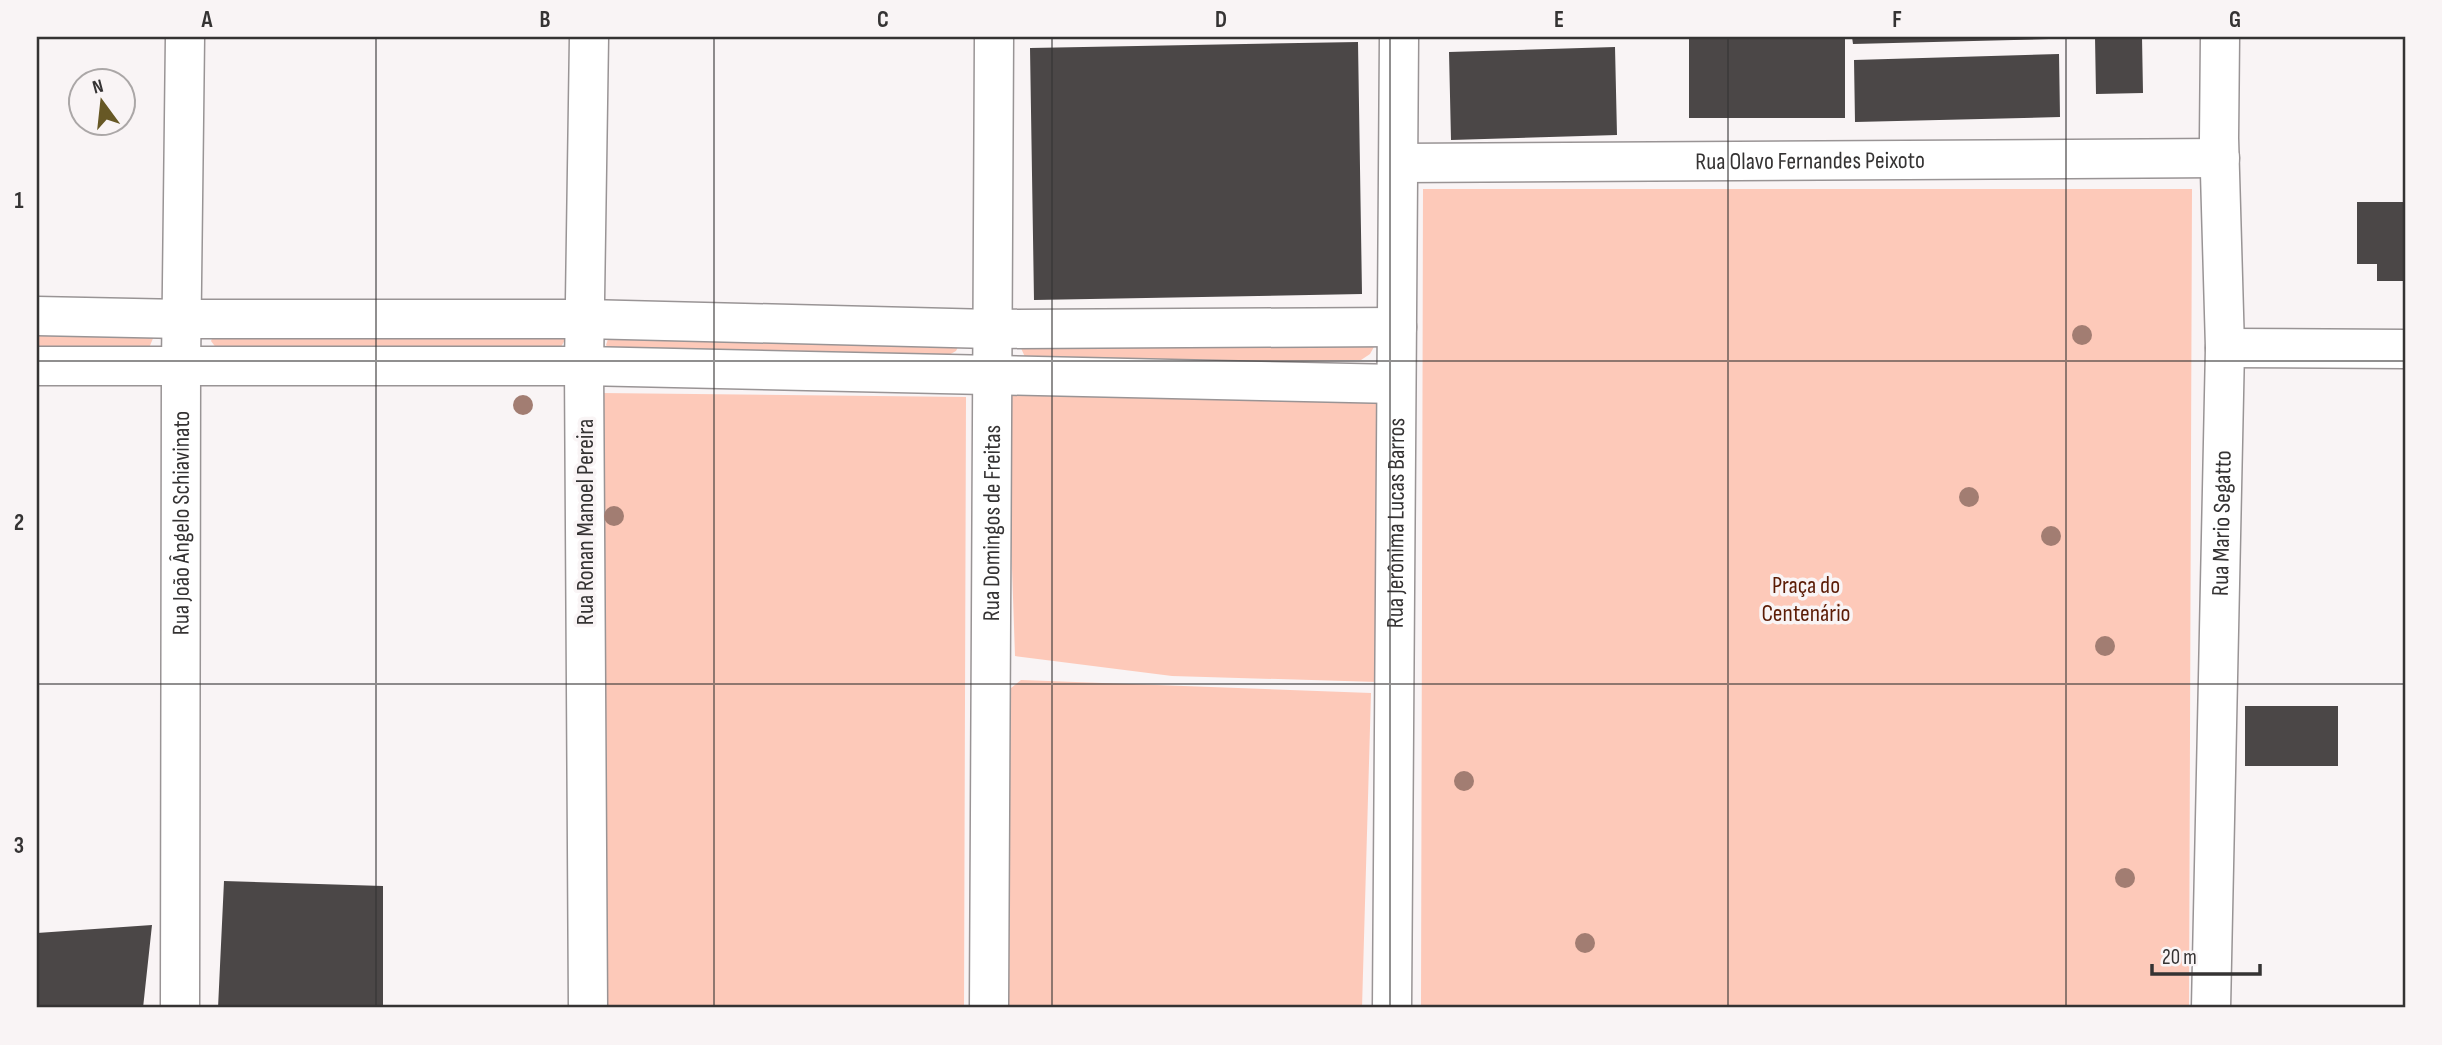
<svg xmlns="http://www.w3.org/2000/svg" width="2442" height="1045" viewBox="0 0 2442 1045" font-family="'Sofia Sans Condensed',sans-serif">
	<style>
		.green { fill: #fdc9b9 }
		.building { fill: #4b4747 }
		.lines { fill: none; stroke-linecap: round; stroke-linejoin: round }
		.minor-casing { stroke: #999495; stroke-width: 41 }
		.minor { stroke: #fff; stroke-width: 38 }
		.tree { fill: #a27d72 }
		.grid { fill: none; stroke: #353333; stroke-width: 2; stroke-opacity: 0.55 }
		.labels { text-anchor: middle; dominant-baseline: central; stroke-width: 7; stroke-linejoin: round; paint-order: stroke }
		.street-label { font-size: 24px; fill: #353333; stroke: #f9f4f5 }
		.park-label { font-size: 24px; fill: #5b1c06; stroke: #f9f4f5 }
		.neatline { fill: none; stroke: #353333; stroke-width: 2.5 }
		.grid-label { font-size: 23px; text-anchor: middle; font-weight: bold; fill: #353333 }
	</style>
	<rect width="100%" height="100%" fill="#f9f4f5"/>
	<path class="green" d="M1423,189h769l-3,819h-768z
		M37,323l117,13 -5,12 -112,6z
		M216,329l350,9 -5,9 -344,2 -6,-8z
		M610,333l351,8 -5,10 -9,5 -335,-3 -6,-8z
		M1375,345l-5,9 -9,6 -326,2 -10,-5 -5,-11z
		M1006,392l370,10 2,280 -206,-6 -157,-20z
		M601,393l365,4 -2,611h-358z
		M1021,680l350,13 -9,315h-357l1,-316z"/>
	<path class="building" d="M1689,37h156v81h-156z
		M1852,37h197v2l-196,5z
		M2095,37h47l1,56 -47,1z
		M1358,42l4,252 -328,6 -4,-252z
		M1615,47l2,88 -166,5 -2,-88z
		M2059,54l1,63 -205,5 -1,-62z
		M2357,202h48v79h-28v-17h-20z
		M2245,706h93v60h-93z
		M224,881l159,5v122h-165z
		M152,925l-9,83h-106v-75z"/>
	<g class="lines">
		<defs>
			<g id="minor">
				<path id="s1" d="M1399,163l821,-5"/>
				<path d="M37,316l145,3h403l406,10 406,-2"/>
				<path d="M2225,348l180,1"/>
				<path d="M37,366h547l812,18"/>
				<path id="s2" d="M180,1008l1,-643 4,-328"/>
				<path d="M588,1008l-4,-642 5,-329"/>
				<path id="s3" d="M989,1008l5,-971"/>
				<path id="s4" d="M1392,1008l7,-971"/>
				<path id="s5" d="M2211,1008l14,-660 -6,-210 1,-101"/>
			</g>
		</defs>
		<use href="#minor" class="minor-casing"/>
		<use href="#minor" class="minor"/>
	</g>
	<g class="tree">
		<circle cx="2082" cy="335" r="10"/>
		<circle cx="523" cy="405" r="10"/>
		<circle cx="1969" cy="497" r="10"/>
		<circle cx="614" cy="516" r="10"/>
		<circle cx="2051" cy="536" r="10"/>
		<circle cx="2105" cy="646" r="10"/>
		<circle cx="1464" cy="781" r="10"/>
		<circle cx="2125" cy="878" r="10"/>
		<circle cx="1585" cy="943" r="10"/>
	</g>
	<path class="grid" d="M376,37v971M714,37v971M1052,37v971M1390,37v971M1728,37v971M2066,37v971M37,361h2368M37,684h2368"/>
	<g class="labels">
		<g class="street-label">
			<text stroke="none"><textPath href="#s1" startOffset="411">Rua Olavo Fernandes Peixoto</textPath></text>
			<text stroke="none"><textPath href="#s2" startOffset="485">Rua João Ângelo Schiavinato</textPath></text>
			<text transform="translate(585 522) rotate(-90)">Rua Ronan Manoel Pereira</text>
			<text stroke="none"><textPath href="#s3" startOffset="485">Rua Domingos de Freitas</textPath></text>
			<text stroke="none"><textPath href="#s4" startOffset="485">Rua Jerônima Lucas Barros</textPath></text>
			<text stroke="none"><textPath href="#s5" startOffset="485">Rua Mario Segatto</textPath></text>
		</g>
		<g class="park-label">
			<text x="1806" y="585">Praça do<tspan x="1806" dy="28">Centenário</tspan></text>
		</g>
	</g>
	<rect width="2442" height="1045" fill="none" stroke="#f9f4f5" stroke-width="77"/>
	<g transform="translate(102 102) rotate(345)"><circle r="33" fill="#f9f4f5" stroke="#aba7a7" stroke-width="2"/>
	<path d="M0-5L12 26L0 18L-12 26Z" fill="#675825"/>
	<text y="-10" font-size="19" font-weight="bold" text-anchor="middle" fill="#353333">N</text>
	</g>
	<path d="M2152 964v10h108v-10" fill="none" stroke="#353333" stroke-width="3.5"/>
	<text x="2162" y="964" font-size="21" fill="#353333" stroke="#f9f4f5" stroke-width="5" paint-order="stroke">20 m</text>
	<rect x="38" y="38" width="2366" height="968" class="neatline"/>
	<g class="grid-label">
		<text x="207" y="27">A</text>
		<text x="545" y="27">B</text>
		<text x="883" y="27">C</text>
		<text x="1221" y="27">D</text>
		<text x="1559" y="27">E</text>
		<text x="1897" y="27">F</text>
		<text x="2235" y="27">G</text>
		<text x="19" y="208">1</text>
		<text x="19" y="530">2</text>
		<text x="19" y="853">3</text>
	</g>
</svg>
